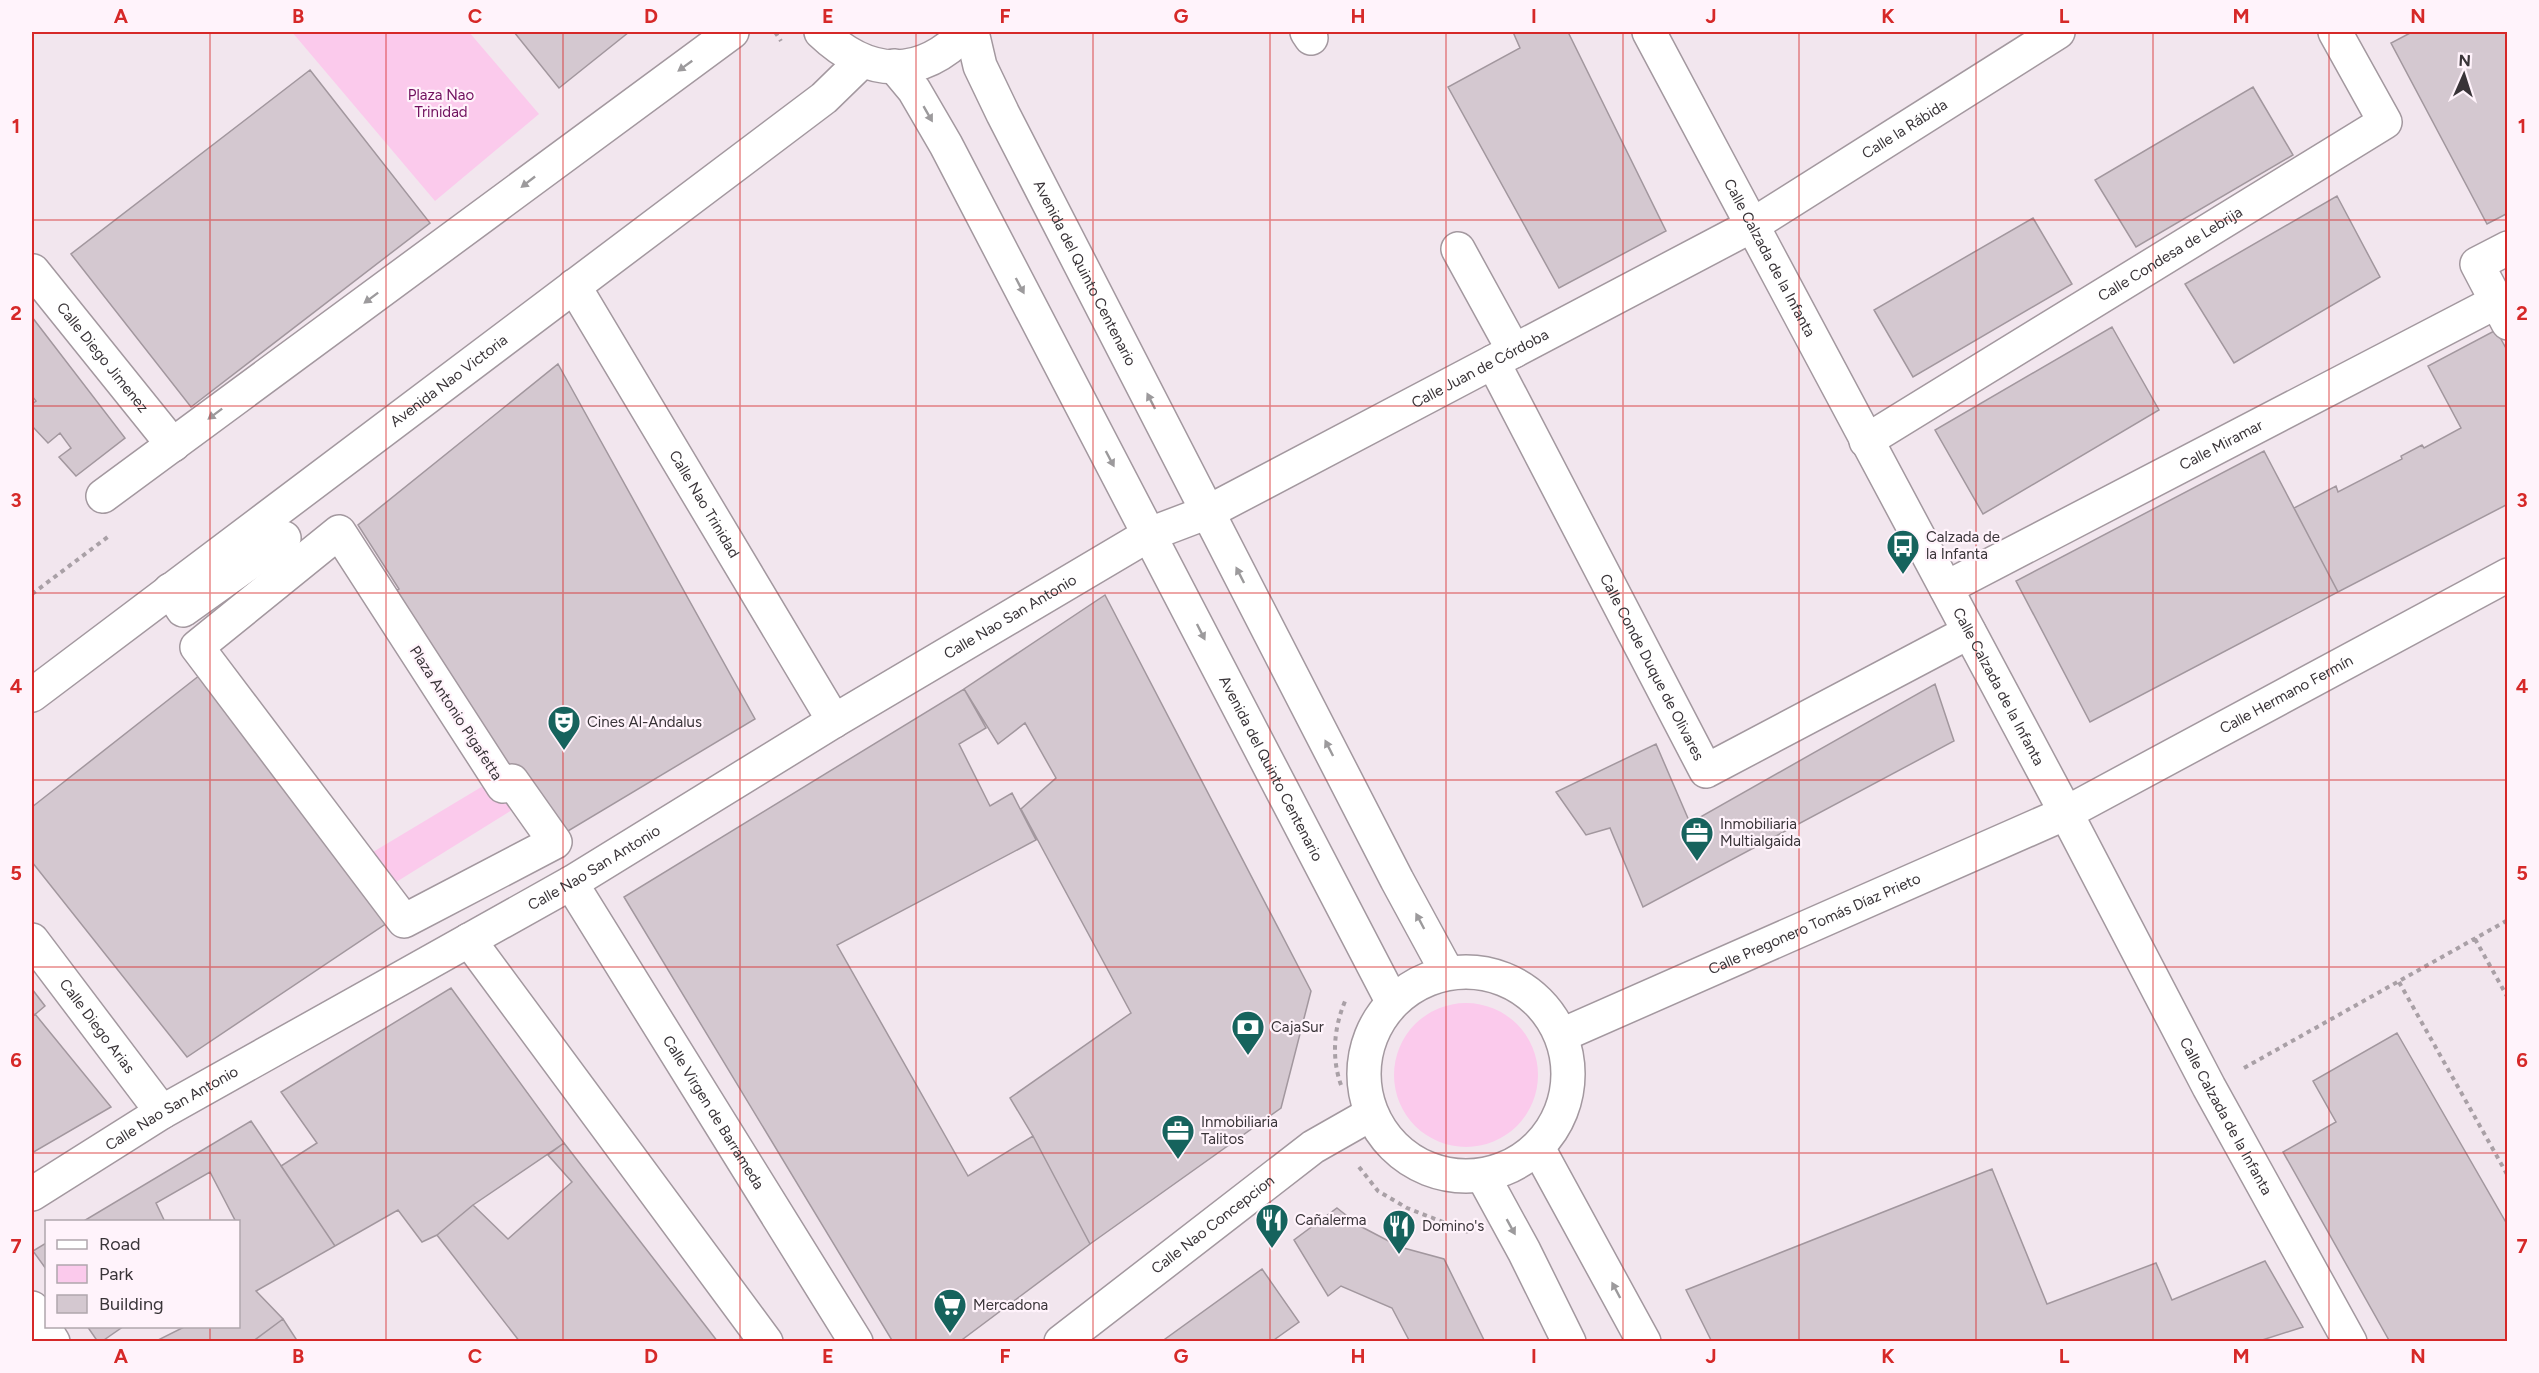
<svg xmlns="http://www.w3.org/2000/svg" width="2539" height="1373" viewBox="0 0 2539 1373" font-family="Figtree,sans-serif">
	<style>
		.green { fill: #fbcaec }
		.building { fill: #d4c8d0; stroke: #a2979e; stroke-width: 1.5 }
		.lines { fill: none; stroke-linecap: round; stroke-linejoin: round }
		.minor-casing { stroke: #a3989f; stroke-width: 36 }
		.path { stroke: #a9a0a6; stroke-width: 4; stroke-dasharray: 4.5 4.5; stroke-linecap: butt }
		.minor { stroke: #fff; stroke-width: 33 }
		.oneway { fill: #9c9a9c }
		.grid { fill: none; stroke: #d62828; stroke-width: 1.5; stroke-opacity: 0.55 }
		.labels { text-anchor: middle; dominant-baseline: central; stroke-width: 4.5; stroke-linejoin: round; paint-order: stroke }
		.park-label { font-size: 15px; fill: #70105e; stroke: #fff3fb }
		.street-label { font-size: 15px; fill: #393438; stroke: #fff3fb }
		.poi-label { font-size: 15px; fill: #393438; stroke: #fff3fb; text-anchor: start }
		.neatline { fill: none; stroke: #d62828; stroke-width: 2 }
		.grid-label { font-size: 20px; text-anchor: middle; font-weight: bold; fill: #d62828 }
	</style>
	<rect width="100%" height="100%" fill="#f2e6ee"/>
	<path class="green" d="M292,32h177l70,82 -104,87z
		M493,780l19,30 -119,74 -20,-32z
		M1394 1075a72 72 0 1 1 144 0a72 72 0 1 1-144 0Z"/>
	<path class="building" d="M514,32h115l-70,56z
		M1513,32h55l98,199 -107,57 -111,-201 72,-39z
		M2412,32h96v181l-21,11 -96,-181z
		M310,70l120,153 -239,184 -120,-153z
		M2253,87l40,68 -157,92 -41,-67z
		M2337,196l43,81 -146,86 -49,-79z
		M2033,218l39,66 -159,93 -39,-67z
		M32,317l93,121 -49,38 -17,-19 12,-9 -11,-15 -12,10 -16,-17v-22l4,-3 -4,-5z
		M2112,327l47,83 -176,104 -48,-84z
		M2496,330l12,22v152l-170,88 -44,-84 42,-22 2,6 64,-33 -1,-3 21,-11 2,3 37,-20 -33,-62z
		M558,364l197,355 -197,118 -171,-241 12,-7 -41,-64z
		M2264,451l74,141 -248,130 -74,-141z
		M1105,595l206,396 -30,117 -191,136 -57,-108 -23,-38 121,-85 -110,-204 35,-31 -31,-55 -27,21 -34,-55z
		M200,675l187,248 -200,134 -155,-195v-55z
		M1935,684l19,57 -311,166 -33,-79 -24,7 -30,-43 100,-48 34,79z
		M964,689l22,39 -27,16 31,62 22,-13 24,47 -199,105 131,231 65,-40 57,108 -131,98h-66l-269,-445z
		M451,988l113,155 -91,62 -36,30 -15,7 -24,-32 -63,36 -54,-80 36,-23 -36,-51z
		M32,989l13,17 -13,11z
		M35,1014l76,93 -79,46v-136z
		M2397,1033l111,193v116h-118l-107,-190 53,-30 -23,-41z
		M251,1121l84,125 -79,45 27,28 -31,23h-93l-1,-2 28,-14h52v-104h-2l-26,-50 -54,31 9,19h-83z
		M564,1143l154,199h-198l-83,-107 36,-30 35,34 64,-57 -24,-27z
		M1992,1169l55,135 109,-41 16,37 93,-39 38,66 -47,15h-544l-26,-52z
		M1337,1208l23,18 40,21 44,12 41,83h-75l-18,-34 -51,-22 -13,10 -34,-56z
		M46,1243v26l-13,-18z
		M1262,1269l37,53 -28,20h-110z
		M283,1319l15,23h-46z
		M87,1326h37l-23,16h-3z"/>
	<g class="lines">
		<defs>
			<g id="minor">
				<path d="M821,32c47,45 99,48 145,0"/>
				<path id="s1" d="M972,32l8,34 23,48 394,766 50,92"/>
				<path d="M1307,32l4,6"/>
				<path id="s2" d="M1649,32l417,781 143,274 141,255"/>
				<path id="s3" d="M894,66l20,24 32,55 446,856"/>
				<path d="M2508,248l-31,16 31,59"/>
				<path d="M1458,249l56,102"/>
				<path id="s4" d="M33,271l140,174"/>
				<path id="s5" d="M574,286l260,435"/>
				<path id="s6" d="M1493,362l213,409 263,-139"/>
				<path id="s7" d="M1866,441l519,-319 -50,-90"/>
				<path d="M103,496l629,-464"/>
				<path d="M339,532l164,254 9,-5 43,61 -151,79 -207,-274z"/>
				<path id="s8" d="M1946,588l550,-286"/>
				<path d="M170,590l13,20 101,-72"/>
				<path id="s9" d="M32,695l792,-597 38,-37"/>
				<path id="s10" d="M571,883l285,459"/>
				<path id="s11" d="M32,940l130,172"/>
				<path d="M469,940l297,402"/>
				<circle cx="1466" cy="1074" r="102"/>
				<path id="s12" d="M1562,1035l504,-222 442,-238"/>
				<path d="M1538,1148l106,194"/>
				<path d="M1483,1176l41,75 45,91"/>
				<path id="s13" d="M32,1194l130,-82 409,-229 263,-162 316,-187 58,-22 543,-286 307,-194"/>
				<path d="M32,1308l21,34"/>
				<path id="s14" d="M1061,1342l252,-195 58,-33"/>
			</g>
		</defs>
		<use href="#minor" class="minor-casing"/>
		<path class="path" d="M775,32l6,9
			M32,594l77,-58
			M2475,939l33,59
			M2399,982l109,194
			M2244,1068l264,-148
			M1341,1085c-10,-28 -7,-59 5,-86
			M1359,1167l19,24 29,17 61,24"/>
		<use href="#minor" class="minor"/>
	</g>
	<defs><path id="oneway-solid" d="M-6-.8H1V-3.2L6.5 0L1 3.2V.8H-6Z" transform="scale(1.5)"/></defs>
	<g class="oneway">
		<use href="#oneway-solid" transform="translate(685 66) rotate(144)"/>
		<use href="#oneway-solid" transform="translate(928 114) rotate(60)"/>
		<use href="#oneway-solid" transform="translate(528 182) rotate(142)"/>
		<use href="#oneway-solid" transform="translate(1020 286) rotate(62)"/>
		<use href="#oneway-solid" transform="translate(371 298) rotate(143)"/>
		<use href="#oneway-solid" transform="translate(1151 401) rotate(-117)"/>
		<use href="#oneway-solid" transform="translate(215 414) rotate(143)"/>
		<use href="#oneway-solid" transform="translate(1110 459) rotate(62)"/>
		<use href="#oneway-solid" transform="translate(1240 575) rotate(-117)"/>
		<use href="#oneway-solid" transform="translate(1201 632) rotate(63)"/>
		<use href="#oneway-solid" transform="translate(1329 748) rotate(-117)"/>
		<use href="#oneway-solid" transform="translate(1420 921) rotate(-118)"/>
		<use href="#oneway-solid" transform="translate(1511 1227) rotate(61)"/>
		<use href="#oneway-solid" transform="translate(1616 1290) rotate(-118)"/>
	</g>
	<path class="grid" d="M210,32v1190M386,32v1310M563,32v1310M740,32v1310M916,32v1310M1093,32v1310M1270,32v1310M1446,32v1310M1623,32v1310M1799,32v1310M1976,32v1310M2153,32v1310M2329,32v1310M32,220h2476M32,406h2476M32,593h2476M32,780h2476M32,967h2476M32,1153h2476M210,1326v16"/>
	<defs>
		<symbol id="bus-pin" viewBox="-11 -11 22 30"><path d="M0 17L-7.5 6A9.5 9.5 0 1 1 7.5 6Z" fill="#16635d" stroke="#fff3fb"/><path d="M-5-6H5V4H4V6H2V4H-2V6H-4V4H-5ZM-3.5-4V0h7V-4ZM-3.5 1.2v1.5H-2V1.2ZM2 1.2v1.5H3.5V1.2Z" fill="#fff"/></symbol>
		<symbol id="theatre-pin" viewBox="-11 -11 22 30"><path d="M0 17L-7.5 6A9.5 9.5 0 1 1 7.5 6Z" fill="#16635d" stroke="#fff3fb"/><path d="M-5-5.5Q0-4 5-5.5V0Q5 5 0 6Q-5 5-5 0ZM-3.3-2.5H-1v1.5H-3.3ZM1-2.5H3.3v1.5H1ZM-2.8 1Q0 5.5 2.8 1Z" fill="#fff"/></symbol>
		<symbol id="office-pin" viewBox="-11 -11 22 30"><path d="M0 17L-7.5 6A9.5 9.5 0 1 1 7.5 6Z" fill="#16635d" stroke="#fff3fb"/><path d="M-6-3h4V-5.5h4V-3h4V5H-6ZM-1-4.5V-3h2v-1.5ZM-6 0V1H6V0Z" fill="#fff"/></symbol>
		<symbol id="bank-pin" viewBox="-11 -11 22 30"><path d="M0 17L-7.5 6A9.5 9.5 0 1 1 7.5 6Z" fill="#16635d" stroke="#fff3fb"/><path d="M-6-4H6V4H-6ZM0-2.3a2.3 2.3 0 1 0 0 4.6a2.3 2.3 0 1 0 0-4.6Z" fill="#fff"/></symbol>
		<symbol id="restaurant-pin" viewBox="-11 -11 22 30"><path d="M0 17L-7.5 6A9.5 9.5 0 1 1 7.5 6Z" fill="#16635d" stroke="#fff3fb"/><path d="M-5-6h1v4h1v-4h1v4h1v-4h1v5L-1.5 .5V6h-2V.5L-5-1ZM5-6V6H3V1.5H1.5Q1.5-4 5-6Z" fill="#fff"/></symbol>
		<symbol id="supermarket-pin" viewBox="-11 -11 22 30"><path d="M0 17L-7.5 6A9.5 9.5 0 1 1 7.5 6Z" fill="#16635d" stroke="#fff3fb"/><path d="M-6-5.5h2.5l.6 2H6L4.5 2H-2.5L-4.4-4H-6ZM-1.5 3.2a1.3 1.3 0 1 0 .1 0ZM3 3.2a1.3 1.3 0 1 0 .1 0Z" fill="#fff"/></symbol>
	</defs>
	<g fill-rule="evenodd">
		<use href="#bus-pin" x="1884" y="527" width="38" height="52"/>
		<use href="#theatre-pin" x="545" y="703" width="38" height="52"/>
		<use href="#office-pin" x="1678" y="814" width="38" height="52"/>
		<use href="#bank-pin" x="1229" y="1008" width="38" height="52"/>
		<use href="#office-pin" x="1159" y="1112" width="38" height="52"/>
		<use href="#restaurant-pin" x="1253" y="1201" width="38" height="52"/>
		<use href="#restaurant-pin" x="1380" y="1207" width="38" height="52"/>
		<use href="#supermarket-pin" x="931" y="1286" width="38" height="52"/>
	</g>
	<g class="labels">
		<g class="park-label">
			<text x="441" y="95">Plaza Nao<tspan x="441" dy="17">Trinidad</tspan></text>
		</g>
		<g class="street-label">
			<text stroke="none"><textPath href="#s13" startOffset="2156">Calle la Rábida</textPath></text>
			<text stroke="none"><textPath href="#s7" startOffset="357">Calle Condesa de Lebrija</textPath></text>
			<text stroke="none"><textPath href="#s2" startOffset="256">Calle Calzada de la Infanta</textPath></text>
			<text stroke="none"><textPath href="#s1" startOffset="267">Avenida del Quinto Centenario</textPath></text>
			<text stroke="none"><textPath href="#s4" startOffset="111">Calle Diego Jimenez</textPath></text>
			<text stroke="none"><textPath href="#s13" startOffset="1668">Calle Juan de Córdoba</textPath></text>
			<text stroke="none"><textPath href="#s9" startOffset="522">Avenida Nao Victoria</textPath></text>
			<text stroke="none"><textPath href="#s8" startOffset="310">Calle Miramar</textPath></text>
			<text stroke="none"><textPath href="#s5" startOffset="254">Calle Nao Trinidad</textPath></text>
			<text stroke="none"><textPath href="#s13" startOffset="1136">Calle Nao San Antonio</textPath></text>
			<text stroke="none"><textPath href="#s6" startOffset="344">Calle Conde Duque de Olivares</textPath></text>
			<text stroke="none"><textPath href="#s2" startOffset="742">Calle Calzada de la Infanta</textPath></text>
			<text stroke="none"><textPath href="#s12" startOffset="801">Calle Hermano Fermín</textPath></text>
			<text transform="translate(456 713) rotate(57)">Plaza Antonio Pigafetta</text>
			<text stroke="none"><textPath href="#s3" startOffset="798">Avenida del Quinto Centenario</textPath></text>
			<text stroke="none"><textPath href="#s13" startOffset="650">Calle Nao San Antonio</textPath></text>
			<text stroke="none"><textPath href="#s12" startOffset="276">Calle Pregonero Tomás Díaz Prieto</textPath></text>
			<text stroke="none"><textPath href="#s11" startOffset="108">Calle Diego Arias</textPath></text>
			<text stroke="none"><textPath href="#s13" startOffset="164">Calle Nao San Antonio</textPath></text>
			<text stroke="none"><textPath href="#s10" startOffset="270">Calle Virgen de Barrameda</textPath></text>
			<text stroke="none"><textPath href="#s2" startOffset="1228">Calle Calzada de la Infanta</textPath></text>
			<text stroke="none"><textPath href="#s14" startOffset="192">Calle Nao Concepcion</textPath></text>
		</g>
		<g class="poi-label">
			<text x="1926" y="537">Calzada de<tspan x="1926" dy="17">la Infanta</tspan></text>
			<text x="587" y="722">Cines Al-Andalus</text>
			<text x="1720" y="824">Inmobiliaria<tspan x="1720" dy="17">Multialgaida</tspan></text>
			<text x="1271" y="1027">CajaSur</text>
			<text x="1201" y="1122">Inmobiliaria<tspan x="1201" dy="17">Talitos</tspan></text>
			<text x="1295" y="1220">Cañalerma</text>
			<text x="1422" y="1226">Domino's</text>
			<text x="973" y="1305">Mercadona</text>
		</g>
	</g>
	<rect width="2539" height="1373" fill="none" stroke="#fff3fb" stroke-width="66"/>
	<rect x="45" y="1220" width="195" height="108" fill="#fff3fb" stroke="#b0a7ad" stroke-width="1.5"/>
	<rect x="57" y="1240" width="30" height="9" fill="#ffffff" stroke="#b0a7ad" stroke-width="1.5"/>
	<text x="99" y="1250" font-size="18" fill="#393438">Road</text>
	<rect x="57" y="1265" width="30" height="18" fill="#fbcaec" stroke="#b0a7ad" stroke-width="1.5"/>
	<text x="99" y="1280" font-size="18" fill="#393438">Park</text>
	<rect x="57" y="1295" width="30" height="18" fill="#d4c8d0" stroke="#b0a7ad" stroke-width="1.5"/>
	<text x="99" y="1310" font-size="18" fill="#393438">Building</text>
	<g transform="translate(2464 75) rotate(3)" stroke="#fff3fb" stroke-width="4.5" paint-order="stroke">
	<path d="M0-4.5L10 22L0 15L-10 22Z" fill="#393438"/>
	<text y="-9" font-size="16" font-weight="bold" text-anchor="middle" fill="#393438">N</text>
	</g>
	<rect x="33" y="33" width="2473" height="1307" class="neatline"/>
	<g class="grid-label">
		<text x="121" y="23">A</text>
		<text x="298" y="23">B</text>
		<text x="475" y="23">C</text>
		<text x="651" y="23">D</text>
		<text x="828" y="23">E</text>
		<text x="1005" y="23">F</text>
		<text x="1181" y="23">G</text>
		<text x="1358" y="23">H</text>
		<text x="1534" y="23">I</text>
		<text x="1711" y="23">J</text>
		<text x="1888" y="23">K</text>
		<text x="2064" y="23">L</text>
		<text x="2241" y="23">M</text>
		<text x="2418" y="23">N</text>
		<text x="16" y="133">1</text>
		<text x="2522" y="133">1</text>
		<text x="16" y="320">2</text>
		<text x="2522" y="320">2</text>
		<text x="16" y="507">3</text>
		<text x="2522" y="507">3</text>
		<text x="16" y="693">4</text>
		<text x="2522" y="693">4</text>
		<text x="16" y="880">5</text>
		<text x="2522" y="880">5</text>
		<text x="16" y="1067">6</text>
		<text x="2522" y="1067">6</text>
		<text x="16" y="1253">7</text>
		<text x="2522" y="1253">7</text>
		<text x="121" y="1363">A</text>
		<text x="298" y="1363">B</text>
		<text x="475" y="1363">C</text>
		<text x="651" y="1363">D</text>
		<text x="828" y="1363">E</text>
		<text x="1005" y="1363">F</text>
		<text x="1181" y="1363">G</text>
		<text x="1358" y="1363">H</text>
		<text x="1534" y="1363">I</text>
		<text x="1711" y="1363">J</text>
		<text x="1888" y="1363">K</text>
		<text x="2064" y="1363">L</text>
		<text x="2241" y="1363">M</text>
		<text x="2418" y="1363">N</text>
	</g>
</svg>
